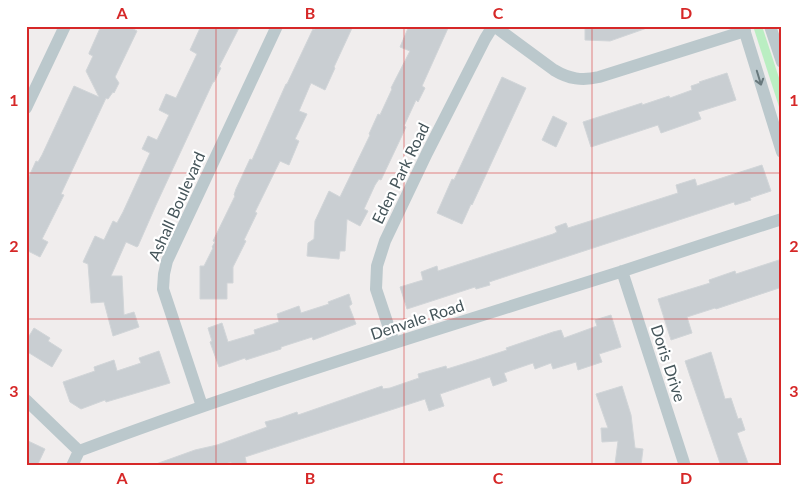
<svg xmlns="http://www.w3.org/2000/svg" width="808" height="492" viewBox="0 0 808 492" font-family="Lato,sans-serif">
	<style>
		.green { fill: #baeec2 }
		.building { fill: #c9ced2; stroke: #d1d5d8 }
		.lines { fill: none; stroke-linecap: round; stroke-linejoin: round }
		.minor { stroke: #bbc8cc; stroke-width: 12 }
		.oneway { stroke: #68787c }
		.grid { fill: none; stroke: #d62828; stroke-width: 1; stroke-opacity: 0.55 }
		.labels { text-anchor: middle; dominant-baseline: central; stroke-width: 4.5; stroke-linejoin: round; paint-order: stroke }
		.street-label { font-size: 16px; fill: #45555a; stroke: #fff }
		.neatline { fill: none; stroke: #d62828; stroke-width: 2 }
		.grid-label { font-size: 16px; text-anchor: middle; font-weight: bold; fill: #d62828 }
	</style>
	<rect width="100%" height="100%" fill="#f0eded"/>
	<path class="green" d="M753,26h9l20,61v29z"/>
	<path class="building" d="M101,26h27l9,5 -22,46 4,6 -5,10 -1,-1 -5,7 -2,-1 -45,96 3,1 -22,44 6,3 -8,15 -14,-7v-67l10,-22 2,1 4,-7 32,-69 25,11 -13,-26 7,-15 -4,-2v-1z
		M201,26h39l-21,41 2,1 -7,14h-1l-57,123 -18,41 -1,1 -11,-5 -15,34h11l2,39 10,-3 5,15 -26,9 -9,-34 -13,1 -3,-39 -5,-2 12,-26 9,4 9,-19 4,2 6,-11 27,-59 -8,-4 6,-13 9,4 12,-25 -10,-5 7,-16 10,4 21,-44 -7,-4z
		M316,26h37l-19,41 1,1 -10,22 -14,-7 -12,28 8,3 -12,25 4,2 -10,24 -9,-4 -25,51 2,1 -13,27 2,1 -13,26v16h-6v16h-27v-33h4l9,-18 -1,-1 3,-5 -2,-1 22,-45 -1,-1 2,-6 14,-30 2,1 34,-76h1l26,-55 1,1z
		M409,26h40l-27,60 3,2 -7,14 -2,-2 -12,26 2,1 -7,15 -18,38 -2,-1 -4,6 -11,24 4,2 -8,15 -13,-7 -2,32h-5l-1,8 -32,-3 1,-13 6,-4 1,-18 14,-30 11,6 30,-62 -1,-1 9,-20 2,1 12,-26 -1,-1 19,-37 -10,-4z
		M585,26h62v2l-37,13 -25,-1z
		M727,73l9,27 -38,12 3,7 -40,14 -3,-8 -67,22 -8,-25 59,-19v2l27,-9 1,2 22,-8 -1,-4 9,-3 -1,-1z
		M502,77l24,11 -54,117 -1,-1 -9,20 -25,-11 15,-34 2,1z
		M553,116l14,7 -11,24 -14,-7z
		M762,165l9,26 -21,7 1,2 -16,5 -1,-3 -245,80 1,3 -14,4 -1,-2 -68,22 -7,-22 23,-7 -2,-8 16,-6 1,5 115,-37 4,-2 -2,-5 11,-4 2,5 110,-35 -2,-8 19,-6 2,7z
		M782,259v28l-66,22 -1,-1 -28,9 5,16 -21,7 -13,-41 52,-16 -1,-3 26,-9 1,3z
		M349,294l3,10 -3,2 7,18 -43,16 -1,-3 -31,10v2l-13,4 -22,7 -1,-2 -26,9 -9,-25 2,-1 -4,-13 14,-5 6,19 27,-8 -1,-4 25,-8 -2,-8 22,-8 2,7 28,-9 -1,-2z
		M611,315l10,32 -22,7 3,8 -24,8 -2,-8 -23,7 -2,-6 -16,6 -2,-6 -29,10 3,8 -14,5 -3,-9 -50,17 4,12 -15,5 -4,-12 -180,58 2,9h-15l-1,-4 -11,4h-64v-2l39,-14 22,-5 50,-18 -2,-5 15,-4 17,-6 1,3 84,-29 1,3 7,-1 29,-10 -1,-4 28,-8 1,3 29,-9 31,-10 -1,-2 47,-16 8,-2 3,8 33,-12 -2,-6z
		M34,328l16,10 -2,3 14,9 -10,17 -26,-16v-10z
		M159,351l11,32 -64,19 -1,-2 -24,9 -11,-7 -7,-20 32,-11 -1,-4 20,-7 3,11 24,-8 -2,-5z
		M711,352l14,47 6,-1 7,21 3,-1 4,12 -8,3 12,33h-28l-31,-90 -5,-15z
		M622,386l9,29 4,33 8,1 -2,16 -26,-1 3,-23 -16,1 -1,-14h7l-12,-34z
		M26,440l19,9 -8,17h-11z"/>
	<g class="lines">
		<path class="minor" d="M494,26l60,44c15,9 28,11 45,7l146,-46
			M743,26l39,126
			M770,26l12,36
			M26,108l39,-82
			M622,271l63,195
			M394,343l-18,-54 1,-23 8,-25 42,-88 58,-114 8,-13
			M26,400l53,51
			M202,406l-39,-117 1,-15 3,-13 110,-235
			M72,466l7,-15c178,-67 360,-122 541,-179 54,-18 108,-36 162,-53"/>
	</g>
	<defs><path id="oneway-shaft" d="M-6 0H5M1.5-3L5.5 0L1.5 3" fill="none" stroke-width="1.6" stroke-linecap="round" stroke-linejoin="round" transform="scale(1.25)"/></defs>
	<use class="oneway" href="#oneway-shaft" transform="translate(759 78) rotate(73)"/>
	<path class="grid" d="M216,26v440M404,26v440M592,26v440M26,173h756M26,319h756"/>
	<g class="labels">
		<g class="street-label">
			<text transform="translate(400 173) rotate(-64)">Eden Park Road</text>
			<text transform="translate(176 206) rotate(-66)">Ashall Boulevard</text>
			<text transform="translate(417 319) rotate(-18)">Denvale Road</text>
			<text transform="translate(669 363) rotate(72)">Doris Drive</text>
		</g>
	</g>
	<rect width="808" height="492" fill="none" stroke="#ffffff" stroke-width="55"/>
	<rect x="28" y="28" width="752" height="436" class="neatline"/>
	<g class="grid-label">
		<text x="122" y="19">A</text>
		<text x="310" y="19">B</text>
		<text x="498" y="19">C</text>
		<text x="686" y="19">D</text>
		<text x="14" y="106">1</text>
		<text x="794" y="106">1</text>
		<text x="14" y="252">2</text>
		<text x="794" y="252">2</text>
		<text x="14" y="397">3</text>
		<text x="794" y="397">3</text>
		<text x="122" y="484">A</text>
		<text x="310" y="484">B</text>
		<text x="498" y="484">C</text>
		<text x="686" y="484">D</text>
	</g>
</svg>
